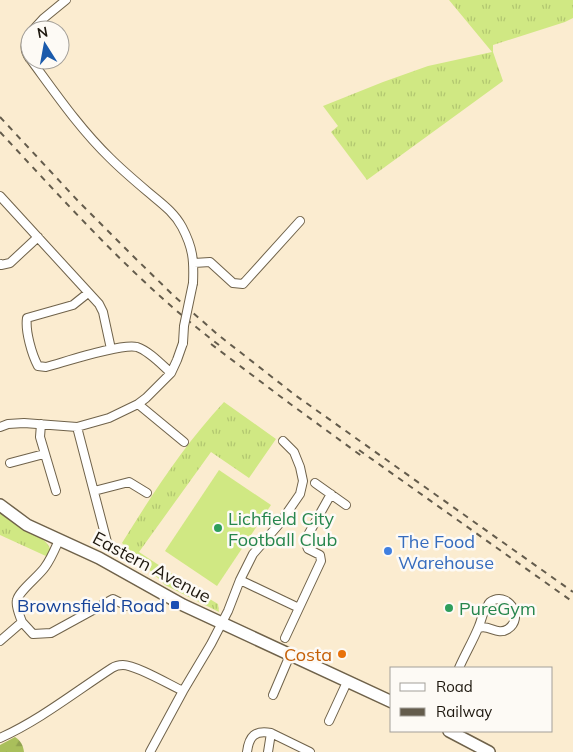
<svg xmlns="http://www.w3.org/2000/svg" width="573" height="752" viewBox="0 0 573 752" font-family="Mulish,sans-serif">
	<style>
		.grass { fill: url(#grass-tufts) }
		.forest { fill: url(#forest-firs) }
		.pitch { fill: #d0e883 }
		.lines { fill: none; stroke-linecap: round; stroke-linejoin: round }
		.minor-casing { stroke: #6f624a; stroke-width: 10 }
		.highway-casing { stroke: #6f624a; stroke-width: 14 }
		.minor { stroke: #fff; stroke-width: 8 }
		.highway { stroke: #fff; stroke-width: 11 }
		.rail { stroke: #645c4c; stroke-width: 2; stroke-dasharray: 6 6; stroke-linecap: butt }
		.minor-bridge-casing { stroke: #6f624a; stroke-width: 10; stroke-linecap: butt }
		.minor-bridge { stroke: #fff; stroke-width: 8 }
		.leisure-dot { fill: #2e9e5b; stroke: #fdfaf5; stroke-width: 2 }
		.shop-dot { fill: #3f7fe0; stroke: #fdfaf5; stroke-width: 2 }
		.transit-dot { fill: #1a4fb4; stroke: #fdfaf5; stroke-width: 2 }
		.food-dot { fill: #e8710a; stroke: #fdfaf5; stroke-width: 2 }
		.labels { text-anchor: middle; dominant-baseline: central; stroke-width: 5; stroke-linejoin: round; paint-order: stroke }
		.leisure-label { font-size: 18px; fill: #27864d; stroke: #fdfaf5; text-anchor: start }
		.shop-label { font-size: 18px; fill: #366cbe; stroke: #fdfaf5; text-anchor: start }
		.street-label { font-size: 18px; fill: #1d170e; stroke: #fdfaf5 }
		.transit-label { font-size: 18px; fill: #164399; stroke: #fdfaf5; text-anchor: end }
		.food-label { font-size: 18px; fill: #c56008; stroke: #fdfaf5; text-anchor: end }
	</style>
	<defs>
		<pattern id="grass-tufts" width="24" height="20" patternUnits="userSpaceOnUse" patternTransform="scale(1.25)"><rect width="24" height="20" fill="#d0e883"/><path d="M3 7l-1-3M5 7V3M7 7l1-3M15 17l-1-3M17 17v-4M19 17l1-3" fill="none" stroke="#b2c670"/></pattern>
		<pattern id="forest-firs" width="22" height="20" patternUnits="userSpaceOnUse" patternTransform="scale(1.25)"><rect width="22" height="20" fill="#a9bf5b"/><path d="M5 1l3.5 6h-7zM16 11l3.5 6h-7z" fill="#91a34e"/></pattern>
	</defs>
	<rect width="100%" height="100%" fill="#fbecd0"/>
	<path class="grass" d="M449,0h124v18l-8,4 -72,23v7l10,29 -136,99 -36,-48 7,-6 -15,-20 60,-24 45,-16 64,-14z
		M224,402l52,37 -27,39 -38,-26 -72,100 74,49 5,3 1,8 -54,-27 -43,-42c31,-50 62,-98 102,-141z
		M0,512c6,5 13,11 20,15 11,7 27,10 31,24l-3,6 -48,-22z"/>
	<path class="forest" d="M15,737c6,4 8,8 9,15h-24v-7z"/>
	<path class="pitch" d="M219,470l52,35 -54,81 -52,-35z"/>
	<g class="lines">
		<defs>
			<path id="minor" d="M33,30l11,-12 22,-18
				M30,34c-6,8 -6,17 0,25
				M31,60c25,34 49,69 79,98 12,12 25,23 38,34 13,11 26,20 34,35 11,21 12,33 11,56
				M0,196l99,108 4,8 8,37
				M194,263l16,-1 23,21 10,1 57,-63
				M0,264l1,1 9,-2 28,-26
				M88,293l-15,12 -46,13c-2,13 5,37 11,48l8,1c19,-5 75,-24 91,-20 12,4 24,17 34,26
				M138,404l46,38
				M41,424l-1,13 16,54
				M0,427l8,-3 16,-1 53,4 32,-9 29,-14 8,-6 25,-25 6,-13 6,-17
				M77,427l30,115
				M10,463l34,-9
				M315,483l31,22
				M94,491l35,-9 18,11
				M240,580l59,28
				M22,622l11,12 18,-1 62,-34 14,7
				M285,638l36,-77 -1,-6 -12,-6 -2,-5 2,-9 23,-41
				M0,641l22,-19c-2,-6 -7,-16 -5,-22 2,-9 22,-24 28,-33 6,-8 10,-18 14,-27
				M459,668c6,-14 14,-27 20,-42 3,-7 4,-16 9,-21 1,-3 3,-4 6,-5 16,-6 30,18 14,29 -11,7 -19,-5 -29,-1
				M273,695l17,-40
				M329,721l18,-39
				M0,738c40,-18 75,-46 112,-70 3,-2 7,-3 11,-3 13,0 47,20 60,26
				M150,752l33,-61 28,-47 17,-33 12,-31 13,-26 27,-31 20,-29 3,-13 -3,-14 -6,-15 -11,-11
				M247,752c2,-16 8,-22 24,-19l39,19
				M268,752l3,-19"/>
			<path id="highway" d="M0,505l27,20 72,33 84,47 209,97
				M449,731l40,21"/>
		</defs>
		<use href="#minor" class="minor-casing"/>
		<use href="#highway" class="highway-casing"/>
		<use href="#minor" class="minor"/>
		<use href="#highway" class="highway"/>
		<path class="rail" d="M0,117l79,85 56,56 39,38 43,38 78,61 278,197
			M0,132c69,74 138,152 219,213
			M211,344l78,59 74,54
			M359,450l214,152"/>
		<defs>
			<path id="minor-bridge" d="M183,343l1,-17 9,-43"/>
		</defs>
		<use href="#minor-bridge" class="minor-bridge-casing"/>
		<use href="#minor-bridge" class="minor-bridge"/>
	</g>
	<g class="leisure-dot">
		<circle cx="218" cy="528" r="5"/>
		<circle cx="449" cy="608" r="5"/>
	</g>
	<circle class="shop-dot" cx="388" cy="551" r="5"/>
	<rect class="transit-dot" x="170" y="600" width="10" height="10" rx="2.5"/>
	<circle class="food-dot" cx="342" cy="654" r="5"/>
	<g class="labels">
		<g class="leisure-label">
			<text x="228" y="518">Lichfield City<tspan x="228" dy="21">Football Club</tspan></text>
			<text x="459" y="608">PureGym</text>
		</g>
		<g class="shop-label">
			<text x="398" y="541">The Food<tspan x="398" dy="21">Warehouse</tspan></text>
		</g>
		<g class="street-label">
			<text transform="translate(152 567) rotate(28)">Eastern Avenue</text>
		</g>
		<g class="transit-label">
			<text x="165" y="605">Brownsfield Road</text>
		</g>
		<g class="food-label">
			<text x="332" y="654">Costa</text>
		</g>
	</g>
	<rect x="390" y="667" width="162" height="65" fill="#fdfaf5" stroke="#a39f99"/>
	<rect x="400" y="683" width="25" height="8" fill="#ffffff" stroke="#a39f99"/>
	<text x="436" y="692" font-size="15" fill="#1d170e">Road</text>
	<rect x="400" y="708" width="25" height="8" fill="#645c4c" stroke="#a39f99"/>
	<text x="436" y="717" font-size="15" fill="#1d170e">Railway</text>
	<g transform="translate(45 45) rotate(349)"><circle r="24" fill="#fdfaf5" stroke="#a39f99"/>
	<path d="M0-4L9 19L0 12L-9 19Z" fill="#1b5aab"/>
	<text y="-8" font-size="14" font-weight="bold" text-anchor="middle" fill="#1d170e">N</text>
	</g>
</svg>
